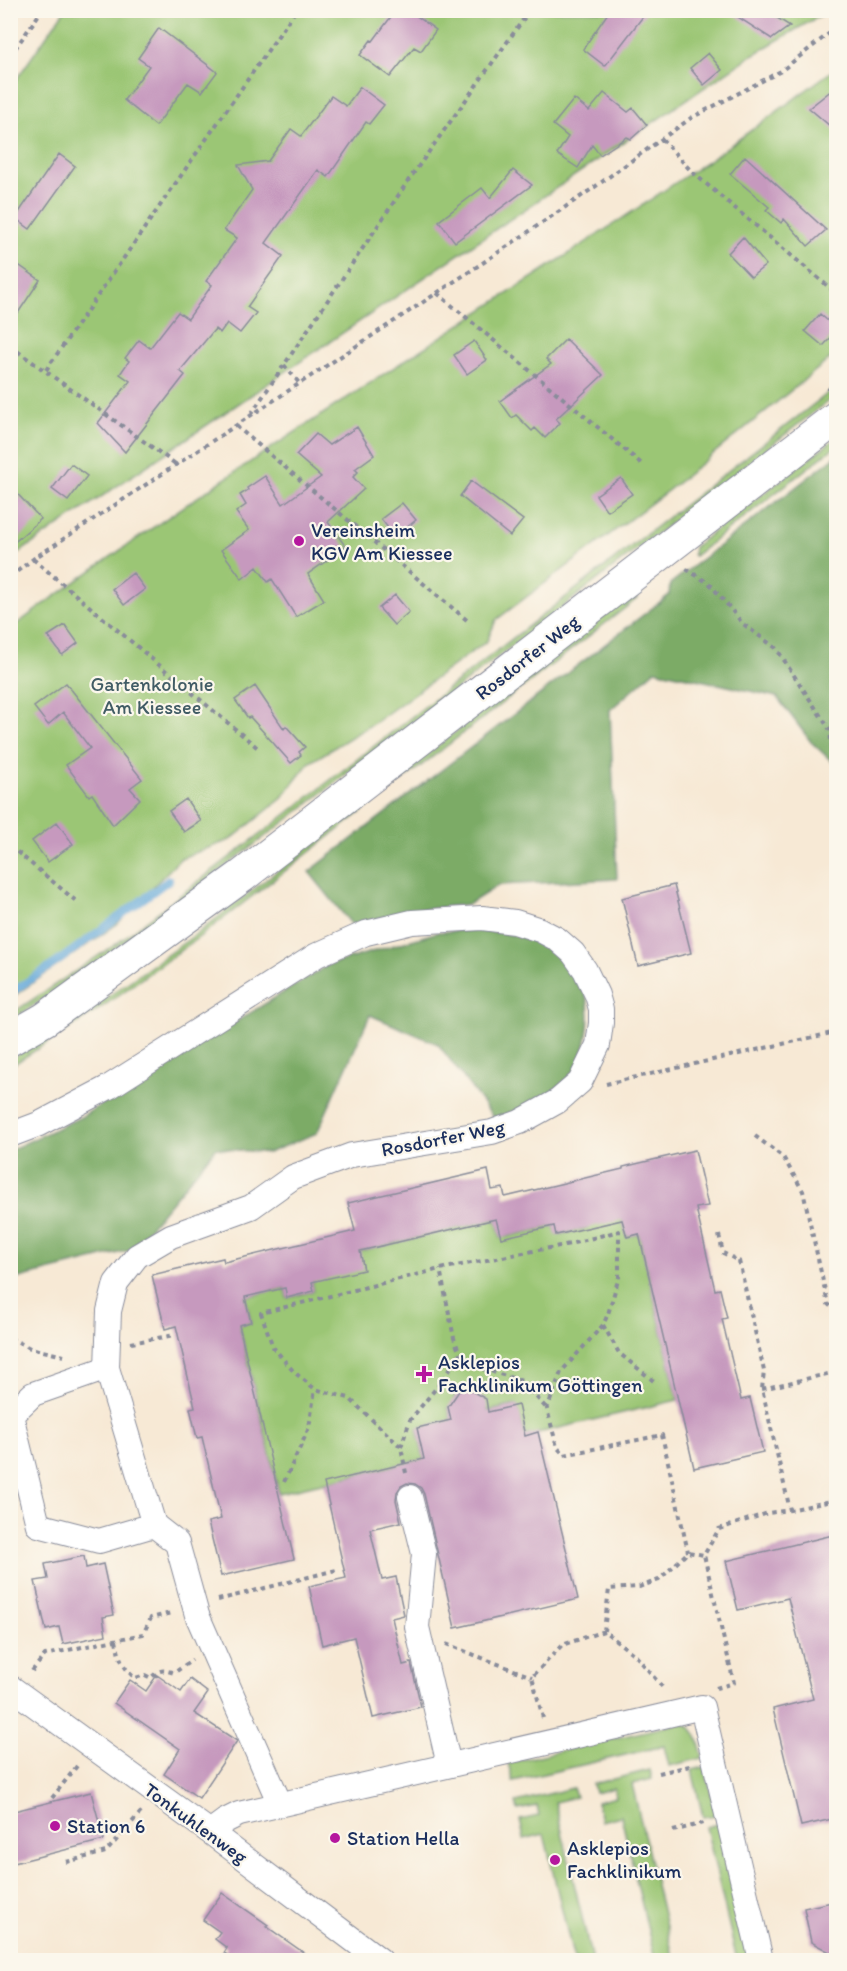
<svg xmlns="http://www.w3.org/2000/svg" width="847" height="1971" viewBox="0 0 847 1971" font-family="Itim,sans-serif">
	<style>
		.green { fill: #9bc674; stroke: #5b7a69; stroke-width: 1.5 }
		.forest { fill: #7cab66; stroke: #4c6d62; stroke-width: 1.5 }
		.lines { fill: none; stroke-linecap: round; stroke-linejoin: round }
		.stream { stroke: #63a8d9; stroke-width: 8 }
		.building { fill: #c699be }
		.street-casing { stroke: #898c9a; stroke-width: 26 }
		.secondary-casing { stroke: #898c9a; stroke-width: 35 }
		.path { stroke: #898c9a; stroke-width: 4; stroke-dasharray: 4.5 4.5; stroke-linecap: butt }
		.street { stroke: #fff; stroke-width: 24 }
		.secondary { stroke: #fff; stroke-width: 33 }
		.poi-dot { fill: #b5179e; stroke: #fbf7ec; stroke-width: 2 }
		.labels { text-anchor: middle; dominant-baseline: central; stroke-width: 4.5; stroke-linejoin: round; paint-order: stroke }
		.poi-label { font-size: 20px; fill: #1b2f5e; stroke: #fbf7ec; text-anchor: start }
		.street-label { font-size: 20px; fill: #1b2f5e; stroke: #fbf7ec }
		.park-label { font-size: 20px; fill: #415c65; stroke: #fbf7ec }
	</style>
	<rect width="100%" height="100%" fill="#fbf7ec"/>
	<filter id="ink" filterUnits="userSpaceOnUse"><feTurbulence type="fractalNoise" baseFrequency=".0167" numOctaves="2"/><feDisplacementMap in="SourceGraphic" scale="12" xChannelSelector="R" yChannelSelector="G"/><feConvolveMatrix kernelMatrix="1 2 1 2 8 2 1 2 1" color-interpolation-filters="sRGB"/></filter>
	<filter id="wash" filterUnits="userSpaceOnUse"><feTurbulence type="fractalNoise" baseFrequency=".008" numOctaves="4" result="noise"/><feDisplacementMap in="SourceGraphic" scale="24" xChannelSelector="R" yChannelSelector="G"/><feGaussianBlur stdDeviation="1.35" result="paint"/><feColorMatrix in="noise" values="0 0 0 0 0 0 0 0 0 0 0 0 0 0 0 0 0 1.4 0 .05"/><feComposite in="paint" operator="in"/></filter>
	<g filter="url(#wash)">
		<rect width="100%" height="100%" fill="#f7e9d5"/>
		<path class="green" d="M64,11h764l-74,43 -743,504v-471z
			M836,68v286l-166,135 -174,131 -9,21 -113,82 -65,40 -29,37 -50,40 -49,18 -64,66 -106,74 -1,-369c220,-162 454,-303 680,-456 50,-33 98,-70 146,-105z
			M836,387v8l-553,428 -207,155 -65,42v-6l105,-70 163,-124z
			M836,438v8l-142,110 -1,-2 1,-7z
			M638,598l-436,337 -107,77 -84,54v-7l81,-51 107,-76 425,-331z
			M620,1211l7,26 12,-3 39,166 -153,36 -8,-31 -29,6 -3,-12 -8,2 -2,-8 -7,-4 -9,2 -5,7 2,7 -8,2 3,13 -34,8 7,31 -145,34 -40,-168 12,-3 -6,-25 40,-9 2,10 27,-7 -2,-9 48,-31 136,-32 5,19 53,-12 3,9 27,-6z
			M681,1723c17,4 18,20 22,35l-34,8 -5,-20 -151,35 -5,-18z
			M705,1767l11,48 -13,2 -11,-47z
			M650,1770l2,9 -20,5 42,176h-19l-34,-144 -20,5 -4,-19 19,-5 -2,-9 -19,5 -2,-9z
			M573,1788l3,9 -21,5 37,158h-18l-30,-126 -20,5 -4,-19 19,-4 -2,-10 -19,4 -2,-8z
			M719,1824l31,136h-13l-31,-133z"/>
		<path class="forest" d="M836,456v309l-25,-23 -34,-45 -122,-27 -45,40 7,169 -118,6 -30,19 -61,7 -56,14 -43,-53 360,-277 1,-11z
			M475,930c30,2 56,6 82,24 10,7 27,32 30,45 5,20 -1,59 -15,74 -22,25 -47,37 -78,45l-56,-74 -68,-29 -53,118 -49,20 -52,-5 -85,102 -120,30 -1,-130 71,-33 247,-152 110,-33z"/>
		<g class="lines">
			<path class="stream" d="M10,993l47,-31 112,-82"/>
		</g>
		<g id="blocks">
			<path class="building" d="M396,10h12l28,20 -15,21 -7,-4 -24,30 -30,-22 11,-15 2,1z
				M610,10h38l-43,56 -22,-17z
				M727,10h38l25,16 -18,13z
				M159,28l58,44 -15,20 -14,-9 -32,43 -32,-26 25,-34 -11,-8z
				M708,53l14,17 -18,15 -14,-17z
				M837,86v46l-28,-24z
				M360,87l24,18 -15,19 -3,-2 -38,55 -10,-7 -52,73 17,13 -36,51 9,6 -16,20 -13,-10 -7,10 -5,-4 -35,42 5,4 -60,77 -27,-29 32,-42 -10,-7 9,-13 -4,-3 14,-18 11,8 28,-36 10,7 24,-34 -6,-4 31,-43 -13,-8 28,-40 -14,-25 30,-4 23,-32 10,7 30,-40 15,10z
				M604,93l24,19 5,-4 14,17 -16,14 -4,-2 -27,18 -8,-10 -14,23 -21,-14 11,-17 -15,-12 21,-26 15,12z
				M59,154l16,12 -45,63 -15,-11z
				M745,156l81,74 -18,16 -24,-27 -3,4 -15,-13 3,-3 -39,-33z
				M513,170l19,15 -77,57 -16,-21 43,-33 8,10z
				M743,237l23,28 -15,12 -23,-24z
				M10,259l30,21 -30,45z
				M820,314l17,15v2l-14,15 -18,-15z
				M566,339l37,36 -47,44 4,4 -15,15 -10,-10 -3,3 -16,-16 -4,3 -12,-17 51,-37 -5,-5z
				M474,341l13,19 -20,14 -13,-19z
				M357,427l17,28 -19,14 3,3 -5,5 11,12 -36,33 18,25 -38,27 16,26 -28,17 -24,-38 -4,3 -11,-15 -15,12 -21,-29 28,-20 -13,-18 10,-7 -6,-10 8,-5 -1,-2 18,-12 18,28 38,-27 -25,-22 20,-21 13,11z
				M71,464l16,12 -19,25 -16,-12z
				M621,478l11,16 -25,17 -11,-16z
				M471,481l52,39 -13,16 -50,-40z
				M10,486l31,33 -31,27z
				M402,503l14,17 -21,17 -14,-18z
				M133,573l12,16 -21,16 -12,-16z
				M395,595l14,17 -15,13 -15,-17z
				M65,625l13,18 -16,12 -14,-19z
				M66,683l76,96 -12,9 10,11 -27,26 -21,-31 -3,2 -23,-31 24,-17 -27,-36 -15,13 -14,-18z
				M255,686l29,43 2,-3 19,21 -6,5 2,3 -10,8 -41,-46 -2,1 -13,-18z
				M186,799l15,22 -17,11 -15,-21z
				M57,822l16,22 -25,18 -16,-21z
				M674,885l17,68 -53,13 -16,-68z
				M695,1150l13,56 -12,2 19,82 5,-1 7,29 -5,1 19,81 9,-2 13,54 -69,16 -55,-234 -12,3 -5,-17 -66,15 -2,-9 -53,12 -5,-19 -136,32 4,19 -52,12 2,9 -27,7 -2,-10 -40,9 6,25 -12,3 55,234 -73,17 -13,-54 13,-3 -19,-82 -5,1 -7,-30 5,-1 -19,-81 -11,3 -13,-54 71,-17 1,4 131,-31 -7,-28 140,-33 4,20 11,-2 2,9 118,-28v-2z
				M468,1389l18,10 2,13 30,-7 7,31 13,-4 40,167 -123,29 -31,-134 -3,-6 -6,-4 -8,-1 -6,3 -4,6 -1,8 5,22 -31,7 12,51 14,-3 8,38 -12,3 11,47 8,-2 10,44 -48,11 -19,-81 -32,8 -13,-59 37,-8 -22,-95 100,-24 -7,-31 34,-8 -3,-13 11,-16z
				M837,1534v284l-36,8 -28,-117 40,-10 -25,-101 -50,12 -12,-49z
				M84,1556l2,12 17,-4 11,51 -11,2 3,18 -43,9 -4,-17 -13,3 -11,-49 13,-2 -3,-15z
				M157,1675l24,17 9,-13 18,14 -14,20 43,28 -38,57 -35,-24 16,-25 -66,-46 16,-23 16,11z
				M91,1792l13,48 -94,24v-52z
				M222,1893l46,32 -2,1 48,34h-79l-11,-7 3,-5 -12,-9 5,-7 -17,-12z
				M837,1901v55l-26,-14 -7,-34z"/>
		</g>
	</g>
	<g filter="url(#ink)">
		<use href="#blocks" fill-opacity="0" stroke="#898c9a" stroke-width="1.5"/>
		<g class="lines">
			<defs>
				<path id="street" d="M10,1135l29,-11 70,-37 208,-132 49,-22 46,-11 70,-4 33,4 25,8 17,9 16,14 12,17 12,25 4,14v14l-3,22 -18,37 -22,19 -38,21 -28,10 -140,23 -59,22 -42,30 -80,29 -34,20 -21,27 -7,28 -2,57 47,157 23,18 20,72 83,189
					M107,1368l-74,26 -22,21 27,110 61,16 55,-16
					M410,1497l14,57 -7,73 32,138
					M10,1687l200,145 170,128
					M210,1832l15,-11 14,-7 463,-107 59,253"/>
				<path id="secondary" d="M10,1039l35,-20 197,-143 594,-458"/>
			</defs>
			<use href="#street" class="street-casing"/>
			<use href="#secondary" class="secondary-casing"/>
			<path class="path" d="M10,56l32,-46
				M662,139l30,33 144,121
				M437,293l206,172
				M10,346l167,119
				M284,365l16,19
				M46,370l250,-360
				M828,390l8,-7
				M251,414l157,-233 122,-171
				M236,426l232,195
				M33,559l226,190
				M686,569l24,15 33,40 33,24 54,82 4,43 2,6
				M10,577l23,-18 451,-297 108,-73 99,-71 90,-47 55,-43
				M10,846l66,55
				M606,1084l230,-52
				M755,1136l28,21 20,34 25,113 8,7
				M719,1235l4,18 16,8 25,110 -2,18 28,121
				M603,1325l16,28 37,30
				M10,1338l20,10 34,8
				M131,1343l43,-8
				M460,1354l20,14 42,13 25,28
				M762,1389l74,-17
				M401,1447l9,-27 31,-38 19,-28 -6,-16 -14,-69
				M406,1473l-5,-26 -52,-49 -34,-9 -21,-17 -21,-25 -12,-34 179,-44 130,-25 49,-13v46l-11,37 -5,11 -42,47 -14,37 10,38 7,8 98,-20 26,117
				M284,1482l25,-54 6,-39
				M218,1600l122,-31
				M604,1631l5,-42 30,-2 20,-7 29,-28 16,3
				M116,1640c3,17 6,27 19,38l10,-3 6,3c8,-9 12,-9 23,-5l18,-13
				M446,1644l86,33
				M32,1671l13,-16 98,-21 8,-16 20,-5
				M716,1688l18,-5 -30,-128 15,-26 49,-16 22,-3 46,-10
				M543,1718l-11,-41 30,-32 42,-14 32,25 28,33
				M659,1773l31,-7
				M52,1798l25,-32
				M673,1831l31,-8
				M66,1862l40,-10 35,-40"/>
			<use href="#street" class="street"/>
			<use href="#secondary" class="secondary"/>
		</g>
	</g>
	<g class="poi-dot">
		<circle cx="299" cy="541" r="6"/>
		<path d="M421 1365h6v6h6v6h-6v6h-6v-6h-6v-6h6z"/>
		<circle cx="55" cy="1826" r="6"/>
		<circle cx="335" cy="1838" r="6"/>
		<circle cx="555" cy="1860" r="6"/>
	</g>
	<g class="labels">
		<g class="poi-label">
			<text x="311" y="530">Vereinsheim<tspan x="311" dy="23">KGV Am Kiessee</tspan></text>
			<text x="438" y="1362">Asklepios<tspan x="438" dy="23">Fachklinikum Göttingen</tspan></text>
			<text x="67" y="1826">Station 6</text>
			<text x="347" y="1838">Station Hella</text>
			<text x="567" y="1848">Asklepios<tspan x="567" dy="23">Fachklinikum</tspan></text>
		</g>
		<g class="street-label">
			<text transform="translate(527 657) rotate(-38)">Rosdorfer Weg</text>
			<text transform="translate(443 1138) rotate(-11)">Rosdorfer Weg</text>
			<text transform="translate(196 1823) rotate(36)">Tonkuhlenweg</text>
		</g>
		<g class="park-label">
			<text x="152" y="684">Gartenkolonie<tspan x="152" dy="23">Am Kiessee</tspan></text>
		</g>
	</g>
	<rect width="847" height="1971" fill="none" stroke="#fbf7ec" stroke-width="36"/>
</svg>
